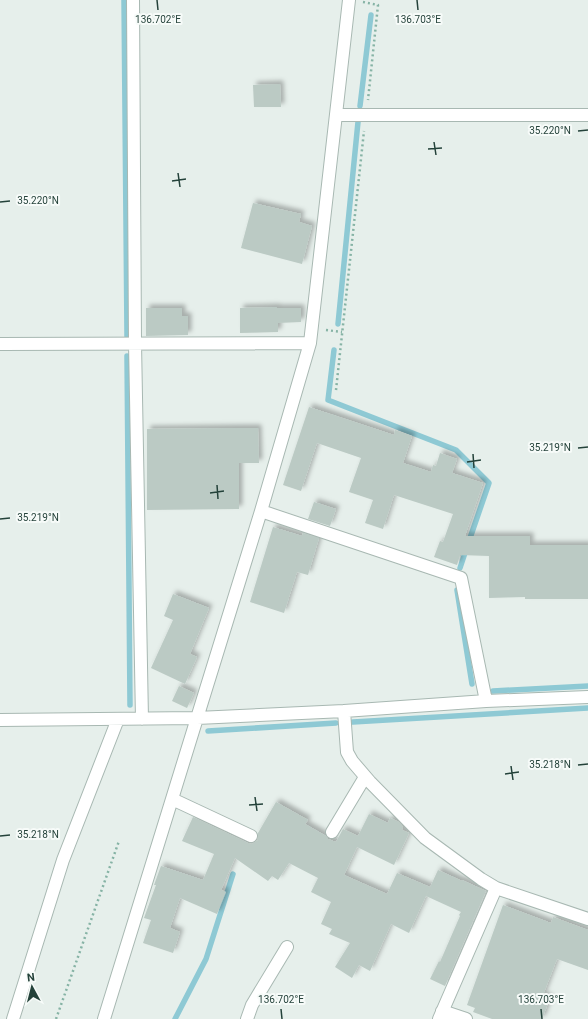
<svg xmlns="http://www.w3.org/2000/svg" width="588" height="1019" viewBox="0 0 588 1019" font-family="Roboto,sans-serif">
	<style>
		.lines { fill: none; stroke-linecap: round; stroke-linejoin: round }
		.stream { stroke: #8ec9d4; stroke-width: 5.5 }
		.building { fill: #bbcac4; filter: url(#shadow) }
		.minor-casing { stroke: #a8b8b2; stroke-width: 14 }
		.path { stroke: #86b3a5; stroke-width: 2.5; stroke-dasharray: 2 3; stroke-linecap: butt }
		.minor { stroke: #fff; stroke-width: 12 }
		.ticks { fill: none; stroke: #24423a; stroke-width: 1.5 }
		.ticks-label { font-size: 10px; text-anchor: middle; fill: #24423a; stroke: #f7fbf9; stroke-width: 4; stroke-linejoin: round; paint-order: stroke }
	</style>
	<defs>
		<filter id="shadow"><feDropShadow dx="3.5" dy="-3.5" stdDeviation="2" flood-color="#0004"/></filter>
	</defs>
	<rect width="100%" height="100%" fill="#e6efeb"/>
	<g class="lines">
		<path class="stream" d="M124,0l3,336
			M360,106l11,-91
			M338,324l20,-202
			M334,350l-6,50 128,50 33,33 -20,58
			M127,356l3,349
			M460,568l6,-18
			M457,590l15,94
			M493,691l95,-5
			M353,722l235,-14
			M208,731l128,-8
			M175,1019l31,-60 27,-85"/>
	</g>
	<path class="building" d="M280,84l1,23h-27l-1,-22z
		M253,203l48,11 -2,8 13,4 -10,38 -61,-16z
		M277,307v1h24v14l-23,1v9l-38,1v-25z
		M146,308h36v8h6v19l-42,1z
		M309,407l85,28 1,-5 17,6 -9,27 28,9 2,-7 3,1 4,-13 17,6 -5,14 31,10 -18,53h65v9h58v54h-63v-2l-36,1v-42l-29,-1 -3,10 -23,-8 6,-16 3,1 10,-28 -59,-19 -11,34 -18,-6 8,-23 -24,-8 12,-34 -44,-15 -16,48 -18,-6z
		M238,428h20l1,35h-20v46l-92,1v-81z
		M314,502l22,7 -6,17 -22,-7z
		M273,527l29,9 1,-3 16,5 -11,37 -11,-3 -13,41 -34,-11z
		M173,594l36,14 -19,46 7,3 -12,27 -34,-16 22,-48 -9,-4z
		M179,686l15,7 -7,15 -15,-7z
		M276,802l32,18 -3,4 21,12 2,3 8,3 7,-13 15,7 11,-22 19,9 2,-5 9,4 4,5 -1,3 7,3 -15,32 -37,-18 -13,28 43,19 10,-21 33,14 -21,46 -18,-9 -21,47 -11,-6 -7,13 -17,-11 15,-24 -21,-9 3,-5 -11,-5 10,-22 -20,-10 7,-14 -29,-15 -11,17 -6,-4 -4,5 -33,-23 -14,32 5,2 -9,22 -37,-16 -10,30 10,4 -7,21 -30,-10 8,-23 -7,-2 12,-33h-2l7,-19 42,14 11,-26 -32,-13 11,-24 55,26 4,1 6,-4v-7z
		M438,870l24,11v-1l24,11 -41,95 -15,-7 9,-18 1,1 20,-46 -1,-1 2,-3 -35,-16z
		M503,905l48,18 2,-6 35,13v40l-31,-11 -14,36 7,3 -8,21h-50l-19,-7 2,-4 -8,-3z"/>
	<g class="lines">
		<defs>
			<path id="minor" d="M133,0l2,343 7,376
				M336,115h252
				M0,344l310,-1
				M261,511l200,67 25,123
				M344,711l3,41 5,9 18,21 55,56 56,41 15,9 92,31
				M0,720l197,-2 147,-7 142,-10 102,-4
				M172,799l79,37
				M332,832l33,-55
				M442,1011l24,8
				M13,1019l50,-159 55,-141
				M104,1019l157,-508 49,-168 39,-343
				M247,1019l5,-14 35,-58
				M439,1019l57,-131"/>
		</defs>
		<use href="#minor" class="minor-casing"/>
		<path class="path" d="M363,2l15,3 -10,95
			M326,330l16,2
			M336,390l28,-259
			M56,1019l63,-178"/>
		<use href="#minor" class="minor"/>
	</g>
	<path class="ticks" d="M157,0l1,10M417,0l1,10M578,131l10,-1M434,142l2,13M428,149l14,-1M178,173l2,14M172,181l14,-2M0,202l10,-1M578,448l10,-1M473,454l1,14M467,462l14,-2M217,485l1,14M210,493l14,-2M0,519l10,-1M578,765l10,-1M511,766l2,14M505,774l14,-2M255,797l2,14M249,805l14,-1M0,836l10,-1M281,1009l1,10M541,1009l1,10"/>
	<g class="ticks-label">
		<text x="158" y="23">136.702°E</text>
		<text x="418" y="23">136.703°E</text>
		<text x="550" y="134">35.220°N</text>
		<text x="38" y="204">35.220°N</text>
		<text x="550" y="451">35.219°N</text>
		<text x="38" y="521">35.219°N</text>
		<text x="550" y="768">35.218°N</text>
		<text x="38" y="838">35.218°N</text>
		<text x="281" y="1003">136.702°E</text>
		<text x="541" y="1003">136.703°E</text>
	</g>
	<g transform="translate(32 987) rotate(353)" stroke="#f7fbf9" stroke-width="3" paint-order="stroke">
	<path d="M0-3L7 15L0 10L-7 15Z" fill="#24423a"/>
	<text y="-6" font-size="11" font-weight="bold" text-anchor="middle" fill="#24423a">N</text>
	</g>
</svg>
